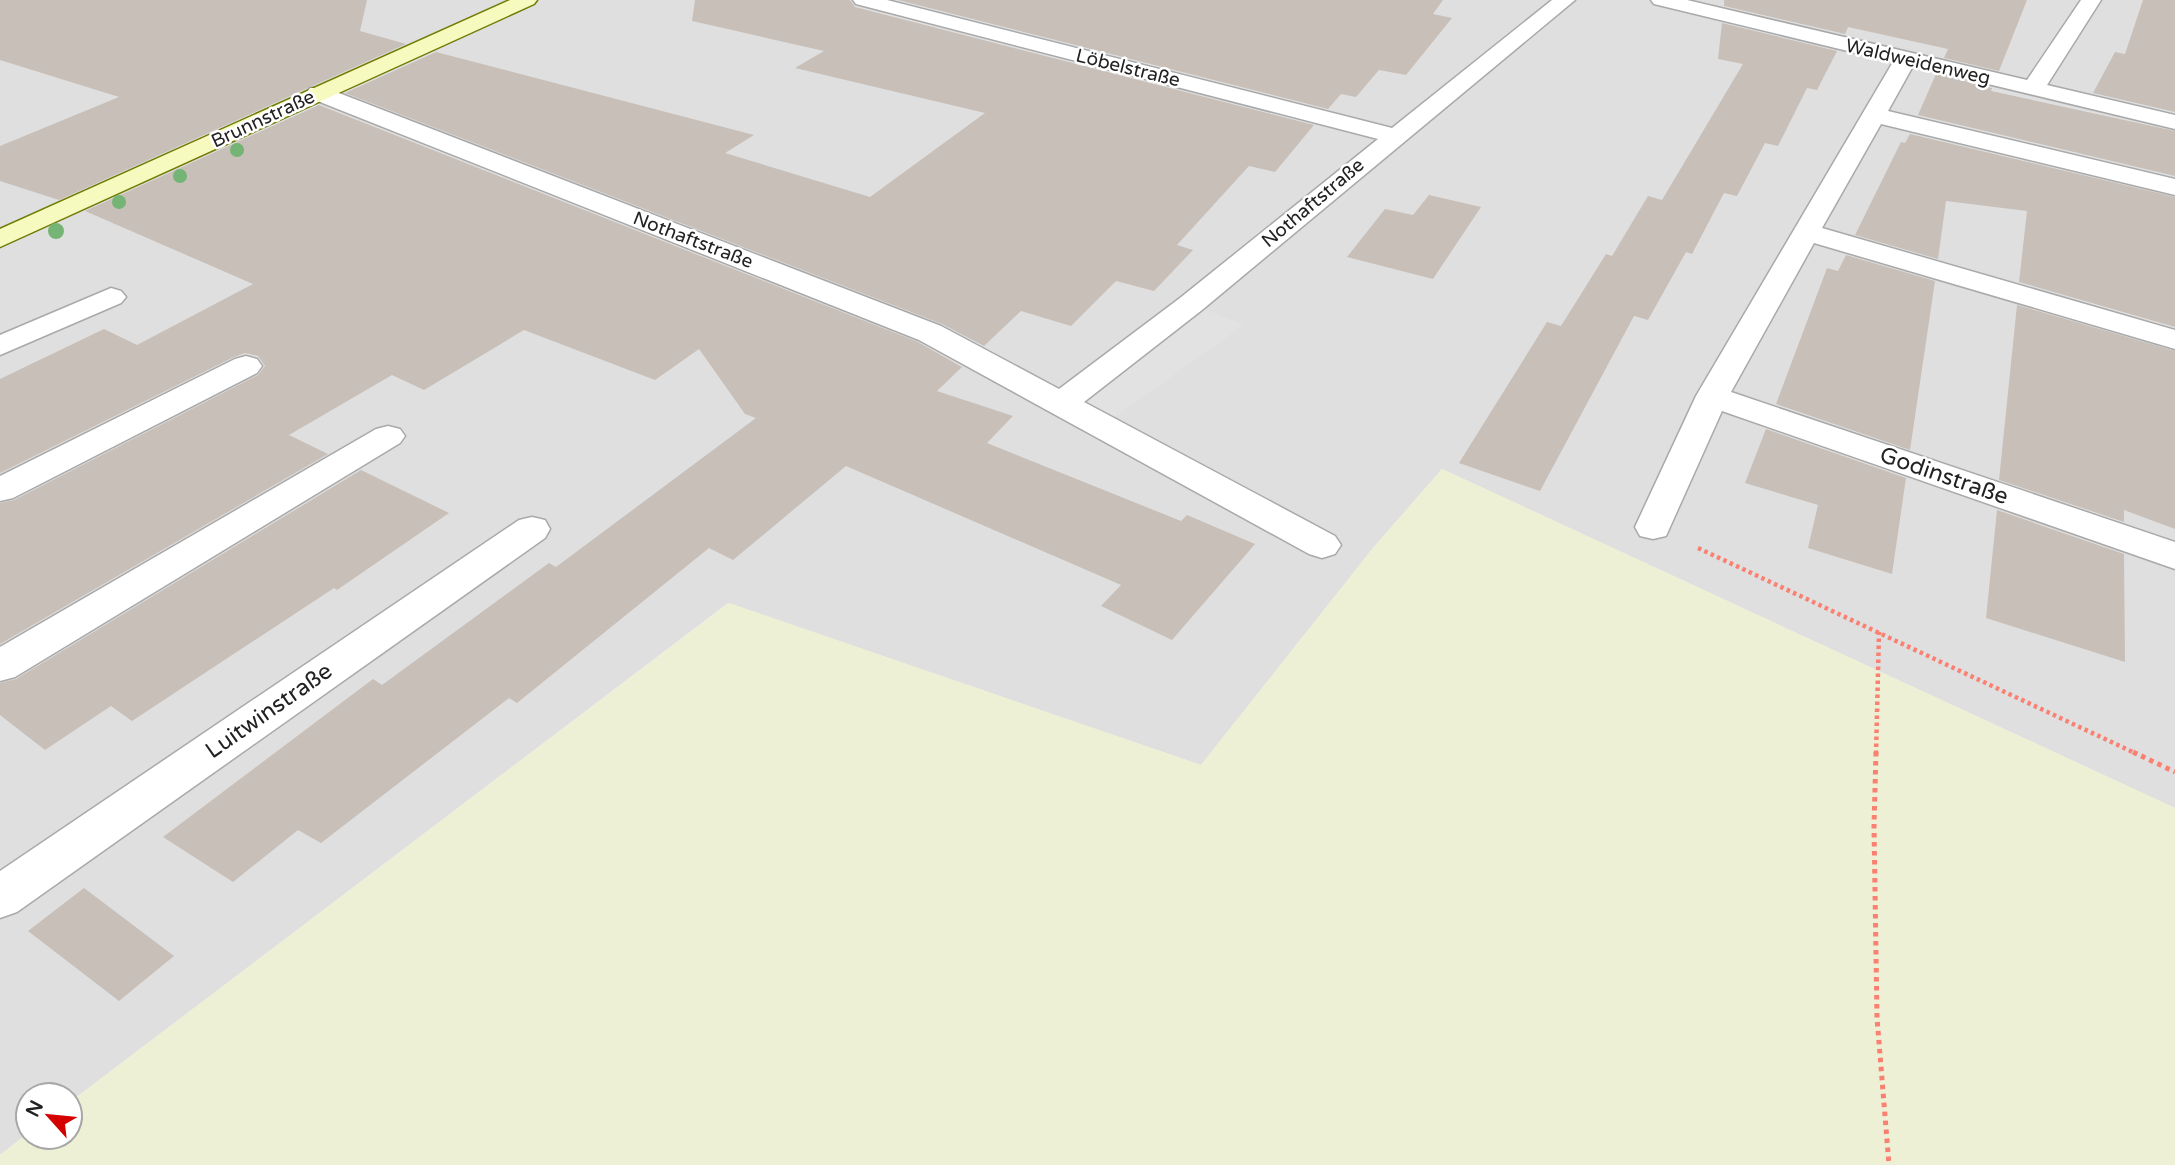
<svg xmlns="http://www.w3.org/2000/svg" width="2175" height="1165" viewBox="0 0 2175 1165" font-family="'Varela Round',sans-serif">
	<style>
		.residential { fill: #e0dfdf }
		.farmland { fill: #eef0d5 }
		.parking { fill: #e2e2e2 }
		.building { fill: #c7bfb8 }
		.lines { fill: none; stroke-linecap: round; stroke-linejoin: round }
		.street-casing { stroke: #a9a9a9; stroke-width: 3 }
		.secondary-casing { stroke: #707d05; stroke-width: 3 }
		.path-far1 { stroke: #fa8072; stroke-width: 4.5; stroke-dasharray: 3.5 3.5; stroke-linecap: butt }
		.path { stroke: #fa8072; stroke-width: 5; stroke-dasharray: 4.5 4.5; stroke-linecap: butt }
		.street { fill: #fff; fill-rule: evenodd }
		.secondary { fill: #f7fabf; fill-rule: evenodd }
		.tree { fill: #74b475 }
		.labels { text-anchor: middle; dominant-baseline: central; stroke-width: 5; stroke-linejoin: round; paint-order: stroke }
		.far-street-label { font-size: 19px; fill: #222; stroke: #fff }
		.street-label { font-size: 23px; fill: #222; stroke: #fff }
	</style>
	<rect width="100%" height="100%" fill="#f2efe9"/>
	<path class="residential" d="M10,0h2165v808l-733,-339 -69,79 -172,217 -473,-162 -658,499v-7h-42v38l-28,22v-1134z"/>
	<path class="farmland" d="M1442,469l733,339v357h-2175v-10l28,-22v4h42v-35l659,-499 472,162 172,-217z"/>
	<path class="parking" d="M1191,304l53,21 -143,102 -40,-23z"/>
	<path class="building" d="M0,0h367l-7,31 46,13 -347,156 -59,-19v-35l119,-49 -119,-37z
		M695,0h155l5,7 459,118 -39,47 -26,-6 -72,79 16,5 -39,41 -38,-10 -45,45 -50,-15 -37,35 -42,-22 -597,-231 91,-41 318,83 -29,18 145,44 115,-84 -190,-45 29,-17 -132,-30z
		M898,0h545l-10,14 19,4 -46,57 -27,-5 -23,27 -15,-3 -13,15z
		M1724,0h303l-28,71 -55,-13 4,-9 -100,-22 -3,7 -121,-28z
		M2143,0h32v112l-82,-19 22,-41 10,2z
		M1722,23l115,28 -20,39 -10,-2 -29,58 -13,-3 -28,53 -13,-3 -32,61 -6,-2 -38,68 -14,-4 -94,175 -81,-28 88,-141 14,4 45,-72 6,2 36,-60 14,4 81,-136 -25,-5z
		M1936,74l56,14 -1,3 184,40v45l-257,-61z
		M319,105l599,237 44,25 -25,24 76,25 -26,27 194,78 6,-6 68,29 -83,96 -71,-34 20,-21 -275,-119 -113,94 -24,-12 -192,155 -8,-5 -188,145 -23,-13 -65,52 -70,-45 210,-158 9,6 167,-122 7,4 200,-149 -11,-4 -46,-65 -44,31 -131,-50 -100,60 -32,-15 -103,60 39,19 -328,190v-141l14,-3 244,-125 7,-9 -7,-10 -13,-3 -11,4 -234,116v-94l104,-50 33,16 116,-61 -168,-73z
		M1910,134l265,63v130l-156,-45 8,-71 -81,-10 -8,58 -83,-24 46,-93 4,1z
		M1429,195l52,12 -48,72 -86,-22 38,-48 28,6z
		M1846,255l89,26 -25,169 -134,-46 51,-136 11,3z
		M2017,305l158,46v178l-51,-19v12l-125,-42z
		M1766,429l140,49 -14,96 -84,-26 10,-43 -73,-22z
		M361,470l88,43 -112,77 -3,-2 -202,133 -21,-15 -66,44 -45,-35v-32l16,-4z
		M1997,510l127,44 1,108 -139,-44z
		M84,888l90,68 -55,45 -91,-70z"/>
	<g class="lines">
		<defs>
			<path id="street" d="M853,0h34l505,128 160,-128h23l-373,310 -118,92 251,134 6,9 -6,9 -13,4 -13,-4 -390,-214 -609,-242 -4,-5 4,-5h16l615,238 118,63 121,-91 198,-159 -522,-135z
				M1651,0h36l340,80 54,-80h20l-54,85 128,30v14l-262,-63 -25,45 287,68v16l-294,-71 -59,104 353,102v19l-361,-106 -83,149 444,150v27l-453,-158 -56,125 -13,3 -13,-3 -5,-9 61,-131 197,-334 -239,-58z
				M111,288l10,3 5,6 -5,6 -121,52v-20z
				M246,356l11,3 5,7 -5,7 -244,125 -13,3v-25l235,-117z
				M388,426l12,3 5,7 -5,7 -385,234 -15,4v-34l376,-218z
				M532,517l13,3 5,9 -5,9 -528,374 -17,6v-47l519,-351z"/>
			<path id="secondary" d="M510,0h27l-3,4 -534,243v-18z"/>
		</defs>
		<use href="#street" class="street-casing"/>
		<use href="#secondary" class="secondary-casing"/>
		<path class="path-far1" d="M1698,548l439,206
			M1876,754l3,-122"/>
		<path class="path" d="M1876,752l-2,74 3,192 12,147
			M2133,752l42,20"/>
		<use href="#street" class="street"/>
		<use href="#secondary" class="secondary"/>
	</g>
	<g class="tree">
		<circle cx="237" cy="150" r="7"/>
		<circle cx="180" cy="176" r="7"/>
		<circle cx="119" cy="202" r="7"/>
		<circle cx="56" cy="231" r="8"/>
	</g>
	<g class="labels">
		<g class="far-street-label">
			<text transform="translate(1918 62) rotate(13)">Waldweidenweg</text>
			<text transform="translate(1128 68) rotate(14)">Löbelstraße</text>
			<text transform="translate(263 119) rotate(-25)">Brunnstraße</text>
			<text transform="translate(1313 203) rotate(-40)">Nothaftstraße</text>
			<text transform="translate(693 240) rotate(21)">Nothaftstraße</text>
		</g>
		<g class="street-label">
			<text transform="translate(1944 476) rotate(19)">Godinstraße</text>
			<text transform="translate(269 711) rotate(-35)">Luitwinstraße</text>
		</g>
	</g>
	<g transform="translate(49 1116) rotate(297)"><circle r="33" fill="#ffffff" stroke="#a7a7a7" stroke-width="2"/>
	<path d="M0-5L12 26L0 18L-12 26Z" fill="#d40000"/>
	<text y="-10" font-size="19" font-weight="bold" text-anchor="middle" fill="#222222">N</text>
	</g>
</svg>
